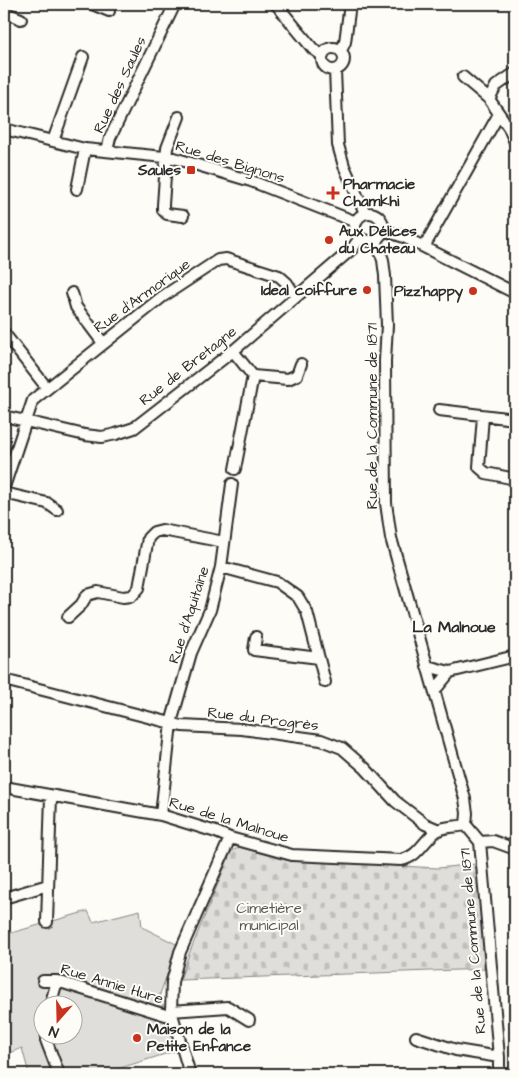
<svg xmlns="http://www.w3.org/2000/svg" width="519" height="1078" viewBox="0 0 519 1078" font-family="'Architects Daughter',sans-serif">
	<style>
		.grass { fill: #dfdeda; stroke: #858482; fill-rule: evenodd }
		.cemetery { fill: url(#cemetery-stones); stroke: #858482 }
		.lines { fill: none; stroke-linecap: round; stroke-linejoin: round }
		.minor-casing { stroke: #2b2b2b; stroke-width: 14 }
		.minor { stroke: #fdfcf7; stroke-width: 10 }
		.poi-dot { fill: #c8321e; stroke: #fdfcf7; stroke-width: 2 }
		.labels { text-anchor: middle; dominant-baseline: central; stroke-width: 4; stroke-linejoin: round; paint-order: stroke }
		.street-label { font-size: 15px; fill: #2b2b2b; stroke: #fdfcf7 }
		.poi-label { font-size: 15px; font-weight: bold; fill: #2b2b2b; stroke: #fdfcf7; text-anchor: end }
		.park-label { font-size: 15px; fill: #585857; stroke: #fdfcf7 }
		.neighbourhood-label { font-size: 16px; font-weight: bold; fill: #2b2b2b; stroke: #fdfcf7 }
	</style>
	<defs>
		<pattern id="cemetery-stones" width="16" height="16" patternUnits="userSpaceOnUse" patternTransform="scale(1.25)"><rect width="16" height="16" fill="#dfdeda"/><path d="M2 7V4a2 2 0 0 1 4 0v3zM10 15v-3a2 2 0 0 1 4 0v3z" fill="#c0bfbb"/></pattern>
	</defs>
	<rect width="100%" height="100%" fill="#fdfcf7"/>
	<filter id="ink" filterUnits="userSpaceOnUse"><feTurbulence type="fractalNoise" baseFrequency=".02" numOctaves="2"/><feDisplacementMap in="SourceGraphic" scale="10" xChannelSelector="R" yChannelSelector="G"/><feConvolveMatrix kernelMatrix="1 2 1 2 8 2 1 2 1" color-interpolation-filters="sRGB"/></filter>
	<g filter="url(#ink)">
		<path class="grass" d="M140,910l2,17 36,18 -18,49 15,57 -74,23h-72l-7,-26 -18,7v-120l84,-24 5,11zM42,1006h30v30h-30z"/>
		<path class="cemetery" d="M239,847l48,13 151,8 38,-4 10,105 -306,11 9,-26 42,-102z"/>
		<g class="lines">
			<defs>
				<path id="minor" d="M92,4l17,7
					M276,4l37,45 10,7
					M4,12l17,7
					M322 59a11 11 0 1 1 22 0a11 11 0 1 1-22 0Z
					M341,51l4,-9 5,-38
					M335,70l3,75 6,21 21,47
					M515,73l-19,13 -7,13 20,29 6,14
					M463,77l26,22
					M179,117l-12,31 -4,57v5l4,4 16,2
					M4,129l81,20 89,9 77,23 105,41
					M53,141l30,-84
					M107,151l3,-13 65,-134
					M77,189l8,-40
					M355 227a14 14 0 1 1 28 0a14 14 0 1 1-28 0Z
					M383,230l21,7 111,56
					M376,240l7,20 2,16 2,49 -2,36 1,142 5,35 74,261 2,14 -1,12 14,17 19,215v17
					M424,247l75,-133
					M72,293l4,14 27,36
					M4,333l43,55
					M233,351l20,25 -18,93
					M253,376l35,3 9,-4 4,-11
					M439,410l76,9
					M4,416l81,19 17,2 14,-3 18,-6 99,-77 119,-102 8,-11
					M483,416l-4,51 7,6 29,6
					M232,484l-11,83 -11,43 -19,43 -20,70 11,3 60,3 79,11 21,8 23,20 30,33 30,23 14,6
					M4,487l29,-87 129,-103 56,-37 8,-1 53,17 8,7 9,14
					M4,493l43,10 10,7
					M221,567l56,15 21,15 9,15 18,70
					M68,617l13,-12 6,-10 11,-3 25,5 9,-1 7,-8 9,-50 6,-6 8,-2 62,12
					M256,637l-2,13 65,8
					M427,666l23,6 65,-16
					M4,680l167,43 -10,92
					M435,690l15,-18
					M4,787l157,28 55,17 14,6 62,17 109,5c18,-3 23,-21 37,-30 7,-4 19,-3 28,-5
					M480,842l13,-1 22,8
					M4,898l44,-13
					M47,922l4,-126
					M43,981h14l115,36
					M50,1006l7,-25
					M171,1011l57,-4 21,13
					M47,1036l-1,4 13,34
					M416,1037l40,13 43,7
					M190,1074l-19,-63 1,-29 8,-30 50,-114"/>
			</defs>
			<use href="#minor" class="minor-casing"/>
			<use href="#minor" class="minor"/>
		</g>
	</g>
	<g class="poi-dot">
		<rect x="186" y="165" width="10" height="10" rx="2.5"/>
		<path d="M330.5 185.5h5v5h5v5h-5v5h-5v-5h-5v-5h5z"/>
		<circle cx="329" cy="240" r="5"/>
		<circle cx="367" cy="290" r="5"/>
		<circle cx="473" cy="291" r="5"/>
		<circle cx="137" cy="1038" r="5"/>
	</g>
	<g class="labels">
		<g class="street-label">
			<text transform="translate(120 85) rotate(-65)">Rue des Saules</text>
			<text transform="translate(230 162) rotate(17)">Rue des Bignons</text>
			<text transform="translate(142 296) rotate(-36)">Rue d'Armorique</text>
			<text transform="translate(188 366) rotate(-38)">Rue de Bretagne</text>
			<text transform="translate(372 416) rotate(-90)">Rue de la Commune de 1871</text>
			<text transform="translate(189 615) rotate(-72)">Rue d'Aquitaine</text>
			<text transform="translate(263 719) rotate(7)">Rue du Progrès</text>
			<text transform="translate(229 820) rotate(17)">Rue de la Malnoue</text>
			<text transform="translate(473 941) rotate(-95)">Rue de la Commune de 1871</text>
			<text transform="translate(112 984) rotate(17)">Rue Annie Hure</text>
		</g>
		<g class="poi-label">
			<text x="181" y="170">Saules</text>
			<text x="343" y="184" text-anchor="start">Pharmacie<tspan x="343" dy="17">Chamkhi</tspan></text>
			<text x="339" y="231" text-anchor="start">Aux Délices<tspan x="339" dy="17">du Chateau</tspan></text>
			<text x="357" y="290">Ideal coiffure</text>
			<text x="463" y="291">Pizz'happy</text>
			<text x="147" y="1029" text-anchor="start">Maison de la<tspan x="147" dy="17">Petite Enfance</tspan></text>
		</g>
		<g class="park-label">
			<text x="269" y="908">Cimetière<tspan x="269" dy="17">municipal</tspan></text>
		</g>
		<g class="neighbourhood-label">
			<text x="454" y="627">La Malnoue</text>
		</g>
	</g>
	<rect width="519" height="1078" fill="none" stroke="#fdfcf7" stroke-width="20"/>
	<rect x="10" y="10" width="499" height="1058" fill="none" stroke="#2b2b2b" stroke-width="2" filter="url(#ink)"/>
	<g transform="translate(58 1020) rotate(200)"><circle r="24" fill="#fdfcf7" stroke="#a9a8a5"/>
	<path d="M0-4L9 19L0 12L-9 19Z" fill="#c8321e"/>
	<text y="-8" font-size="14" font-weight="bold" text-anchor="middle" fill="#2b2b2b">N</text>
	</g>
</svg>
